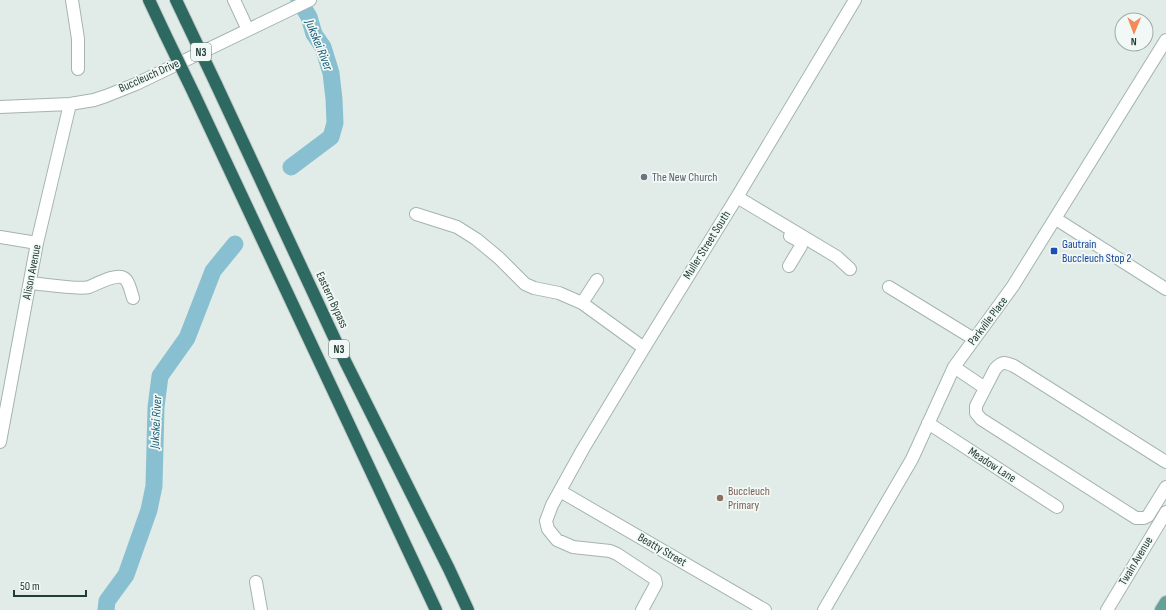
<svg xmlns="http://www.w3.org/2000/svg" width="1166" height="610" viewBox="0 0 1166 610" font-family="'Sofia Sans Condensed',sans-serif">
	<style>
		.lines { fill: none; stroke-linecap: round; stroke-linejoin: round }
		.river { stroke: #89c0d1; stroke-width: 17 }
		.minor-casing { stroke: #a4b4af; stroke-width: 14 }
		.major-casing { stroke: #c1c9c7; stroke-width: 14 }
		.highway-casing { stroke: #c1c9c7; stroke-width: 14 }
		.minor { stroke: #fff; stroke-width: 12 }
		.major { stroke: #65a197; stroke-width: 12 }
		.highway { stroke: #2d6961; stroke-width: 12 }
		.highway-bridge-casing { stroke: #c1c9c7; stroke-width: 14; stroke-linecap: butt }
		.highway-bridge { stroke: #2d6961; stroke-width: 12 }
		.worship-dot { fill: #6b7280; stroke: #f2f8f5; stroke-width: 1.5 }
		.transit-dot { fill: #1a4fb4; stroke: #f2f8f5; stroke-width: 1.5 }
		.education-dot { fill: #8d6e63; stroke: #f2f8f5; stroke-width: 1.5 }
		.labels { text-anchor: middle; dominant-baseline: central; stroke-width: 3.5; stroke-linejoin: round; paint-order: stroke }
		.shield { fill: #f2f8f5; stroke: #607570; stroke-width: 1 }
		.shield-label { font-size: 11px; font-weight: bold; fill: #213d37 }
		.street-label { font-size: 12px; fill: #213d37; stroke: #f2f8f5 }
		.worship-label { font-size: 12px; fill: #5b616d; stroke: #f2f8f5; text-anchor: start }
		.transit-label { font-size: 12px; fill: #164399; stroke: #f2f8f5; text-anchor: start }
		.education-label { font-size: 12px; fill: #785e54; stroke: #f2f8f5; text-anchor: start }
		.water-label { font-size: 13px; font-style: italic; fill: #1b6179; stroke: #f2f8f5 }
	</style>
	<rect width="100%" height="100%" fill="#e1ece8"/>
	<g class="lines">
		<path class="river" d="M291,167l40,-30 4,-14 -1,-24 -3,-26 -8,-26 -9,-13 -5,-17 -10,-17
			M106,610l1,-9 19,-26 23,-65 5,-24 2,-79 4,-31 27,-38 26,-67 22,-27"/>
		<defs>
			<path id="minor" d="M72,0l6,39v30
				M234,0l14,30
				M0,107l70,-3 24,-4 12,-4 30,-12 174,-84
				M737,197l100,60 13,12
				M416,214l41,13 19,12 23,19 26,26 9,4 25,5 23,10 62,45
				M1056,219l110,70
				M0,237l37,6
				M789,266l12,-20v-4l-11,-6
				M30,283c13,1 48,7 59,4 8,-3 27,-14 35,-9 5,3 7,14 9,20
				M889,287l85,52
				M582,303l15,-23
				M954,367l31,21
				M928,423l129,84
				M0,442l37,-199 33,-139
				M1166,462l-152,-96c-9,-4 -12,-5 -19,3l-19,37v7l5,6 155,99h8l4,-2 18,-29
				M560,491l205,119
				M256,582l5,28
				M642,610l14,-26 -1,-5 -38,-25 -7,-3 -37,-4 -16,-7 -9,-11 -2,-8 6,-16 31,-56 61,-101 93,-151 118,-197
				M824,610l88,-151 42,-92 59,-81 153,-246
				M1107,610l59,-98"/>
			<path id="major" d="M1161,610l5,-8"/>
			<path id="highway" d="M149,0l16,34
				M176,0l10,21
				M216,84l129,277 104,208 19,41
				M194,94l242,516"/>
		</defs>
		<use href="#minor" class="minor-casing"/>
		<use href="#major" class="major-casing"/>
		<use href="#highway" class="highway-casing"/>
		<use href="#minor" class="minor"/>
		<use href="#major" class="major"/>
		<use href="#highway" class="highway"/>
		<defs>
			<path id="highway-bridge" d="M186,21l30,63
				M165,34l29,60"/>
		</defs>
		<use href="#highway-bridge" class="highway-bridge-casing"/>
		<use href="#highway-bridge" class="highway-bridge"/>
	</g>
	<circle class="worship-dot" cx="644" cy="177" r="4"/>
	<rect class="transit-dot" x="1050" y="247" width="8" height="8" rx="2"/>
	<circle class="education-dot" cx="720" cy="498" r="4"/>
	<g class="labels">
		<g class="shield">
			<rect x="191" y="43" width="20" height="18" rx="3"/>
			<rect x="329" y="340" width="20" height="18" rx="3"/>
		</g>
		<g class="shield-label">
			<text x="201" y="52">N3</text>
			<text x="339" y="349">N3</text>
		</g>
		<g class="street-label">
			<text transform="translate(149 76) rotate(-24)">Buccleuch Drive</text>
			<text transform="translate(707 245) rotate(-58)">Muller Street South</text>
			<text transform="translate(32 272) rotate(-79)">Alison Avenue</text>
			<text transform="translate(332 300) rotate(65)">Eastern Bypass</text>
			<text transform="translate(988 321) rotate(-53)">Parkville Place</text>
			<text transform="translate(992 465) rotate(33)">Meadow Lane</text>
			<text transform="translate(662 550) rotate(30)">Beatty Street</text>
			<text transform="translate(1136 561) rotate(-59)">Twain Avenue</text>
		</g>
		<g class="worship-label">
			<text x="652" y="177">The New Church</text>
		</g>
		<g class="transit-label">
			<text x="1062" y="244">Gautrain<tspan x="1062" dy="14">Buccleuch Stop 2</tspan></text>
		</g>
		<g class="education-label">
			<text x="728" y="491">Buccleuch<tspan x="728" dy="14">Primary</tspan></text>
		</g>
		<g class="water-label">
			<text transform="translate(319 45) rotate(68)">Jukskei River</text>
			<text transform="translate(156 422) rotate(-87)">Jukskei River</text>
		</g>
	</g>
	<g transform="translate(1134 32) rotate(181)"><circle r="19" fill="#f2f8f5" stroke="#9eada9"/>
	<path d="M0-3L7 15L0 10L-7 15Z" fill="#f28b59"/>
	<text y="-6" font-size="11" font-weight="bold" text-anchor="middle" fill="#213d37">N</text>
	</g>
	<path d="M14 590v6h72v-6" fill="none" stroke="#213d37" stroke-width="2"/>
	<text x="20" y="590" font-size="12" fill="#213d37" stroke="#f2f8f5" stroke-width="3" paint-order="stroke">50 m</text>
</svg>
